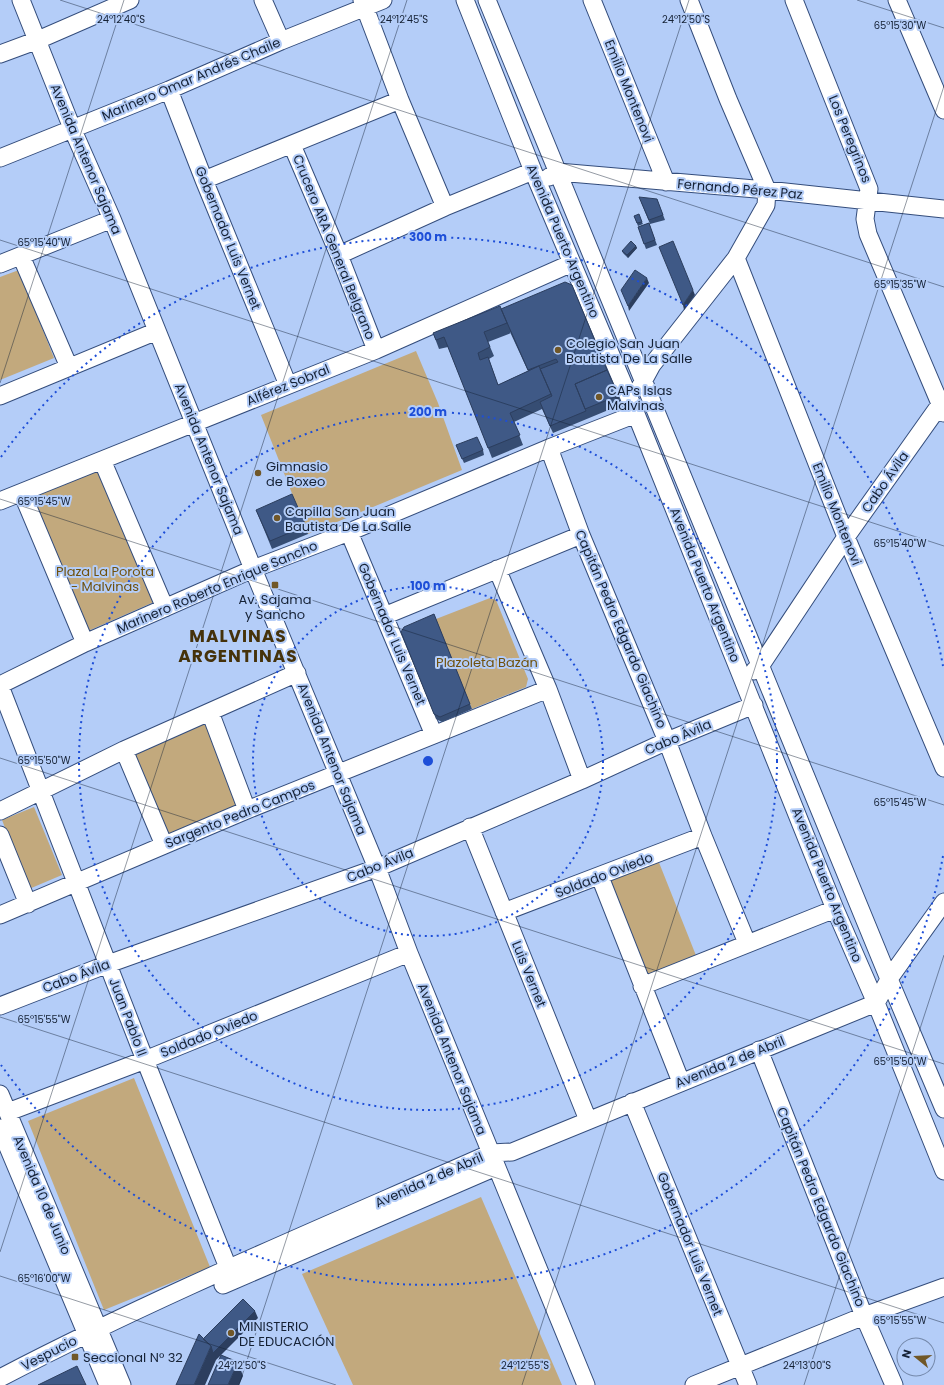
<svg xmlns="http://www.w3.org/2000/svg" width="944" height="1385" viewBox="0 0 944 1385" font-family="Poppins,sans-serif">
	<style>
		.green { fill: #c2a97d }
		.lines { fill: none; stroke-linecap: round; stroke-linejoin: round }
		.minor-casing { stroke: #344d7c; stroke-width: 19 }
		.minor { stroke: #fff; stroke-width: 17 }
		.wall { fill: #364d73; fill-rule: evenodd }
		.shaded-wall { fill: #2c3e5e }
		.building { fill: #3f5986; stroke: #2c3e5e }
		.ticks { fill: none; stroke: #152135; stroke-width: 1; stroke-opacity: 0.45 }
		.ring { fill: none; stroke: #1d4ed8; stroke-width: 2; stroke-dasharray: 2 4 }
		.poi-dot { fill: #705728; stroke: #b4cdf8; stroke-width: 1.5 }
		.labels { text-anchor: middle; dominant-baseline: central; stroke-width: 4; stroke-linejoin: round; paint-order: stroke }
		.street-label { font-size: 13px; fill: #152135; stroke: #b4cdf8 }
		.poi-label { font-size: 13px; fill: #152135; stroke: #b4cdf8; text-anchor: start }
		.park-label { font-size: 13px; fill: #70510d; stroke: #b4cdf8 }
		.district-label { font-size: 17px; font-weight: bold; letter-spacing: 1px; fill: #45320b; stroke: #b4cdf8 }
		.ticks-label { font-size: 10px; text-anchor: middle; fill: #152135; stroke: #b4cdf8; stroke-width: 4; stroke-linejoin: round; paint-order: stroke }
		.centre { fill: #1d4ed8; stroke: #b4cdf8; stroke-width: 2 }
		.ring-label { font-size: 12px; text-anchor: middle; font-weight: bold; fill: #1d4ed8; stroke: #b4cdf8; stroke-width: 4; stroke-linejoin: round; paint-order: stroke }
	</style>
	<rect width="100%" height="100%" fill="#b4cdf8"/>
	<path class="green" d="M19,270l35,88 -54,22v-103z
		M416,351l22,52 24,67 -154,64 -47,-119z
		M96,469l58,133 -66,29 -56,-135z
		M490,598l6,2 32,79 -2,8 -54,22 -36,-90z
		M206,721l35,85 -76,30 -33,-82z
		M34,807l28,68 -33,14 -27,-69z
		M658,860l39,98 -50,20 -39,-98z
		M134,1078l76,189 -106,43 -76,-189z
		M481,1197l81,188h-209l-51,-111z"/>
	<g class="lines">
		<defs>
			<path id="minor" d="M21,0l51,128 40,91 141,350 124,299 32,85 177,432
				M263,0l18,41
				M362,0l38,100 45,107
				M465,0l68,171 103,243 199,495 41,94 68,168
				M487,0l402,979 55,130
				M592,0l74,182
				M794,0l75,189 -4,30 3,15 76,179
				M897,0l47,110
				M0,54l38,-14 92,-40
				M169,90l35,90 84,205
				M292,145l47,110 37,95
				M0,158l169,-68 112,-49 102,-41
				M549,177l9,-5 209,18 177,19
				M204,180l196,-80
				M339,255l106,-48 88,-36
				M21,256l48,111
				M736,258l110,279 98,231
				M0,264l112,-45
				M640,387l12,-22 84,-107 30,-53 1,-15 -39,-91 -39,-99
				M0,396l157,-65
				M549,448l32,87 86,206 36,95 44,107
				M102,460l63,148
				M22,493l63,150
				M0,501l376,-151 196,-87
				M349,532l85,203
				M497,569l51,120 34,91
				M384,616l197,-81
				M754,671l9,-9 83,-125 98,-138
				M0,685l85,-42 168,-74 96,-37 200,-84 87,-34
				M0,686l145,374 88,220
				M210,712l37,98
				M124,750l40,95
				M0,811l124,-61 173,-77
				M470,827l118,293
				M0,835l28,69
				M600,877l81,205
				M504,912l199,-76
				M0,915l247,-105 301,-121
				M642,986l193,-77
				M0,1006l108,-42 269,-96 205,-88 85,-39 87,-36
				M759,1050l105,266 30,69
				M0,1094l122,291
				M632,1102l116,283
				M8,1112l137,-52 264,-107
				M0,1128l108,257
				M223,1285l273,-118
				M0,1378c159,-83 326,-152 491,-225l21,-1 364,-149 15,-27 53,-74
				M694,1385l170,-69 80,-29"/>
		</defs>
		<use href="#minor" class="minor-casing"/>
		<use href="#minor" class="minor"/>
	</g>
	<path class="wall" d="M657,199l8,21 -15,4 -9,-22z
		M634,216l8,6 1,2 -5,2z
		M649,223l8,22 -11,4 -8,-22z
		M636,246l1,2 -9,10 -5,-5 -1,-2z
		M501,309l116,83 3,9 -2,5 -65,27 -11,-24 -28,13 9,23 -31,13 -44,-111 -9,2 -6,-16zM510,332l18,39 -30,14 -9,-26 5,-3 -6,-14 23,-9z
		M456,445l27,5 1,5 -20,8z
		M256,510l50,16 2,8 -36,15z
		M434,614l38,95 -30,13 -6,-3 -35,-87z"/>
	<path class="shaded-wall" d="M636,246l1,2 -9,10 -1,-3z
		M647,278l2,5 -20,28 -1,-5z
		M693,290l2,5 -11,15 -1,-5z
		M617,392l3,9 -2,5 -3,-9z
		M255,1311l3,7 -42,42 -11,25h-11l17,-39z
		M238,1362l5,14 -4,9h-11z"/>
	<path class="building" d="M639,197l18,2 6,16 -14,5z
		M639,214l3,8 -5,1 -3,-7z
		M649,223l6,17 -11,4 -6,-17z
		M631,241l5,5 -9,9 -5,-4z
		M673,241l20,49 -10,15 -24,-58z
		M635,270l12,8 -19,28 -7,-16z
		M565,282l7,3 35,85 -32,14 11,27 -36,15 -10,-24 12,-6 -12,-27 18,-7 -2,-3 -28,11 -27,-61z
		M500,306l7,17 -23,9 6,15 -12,6 2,7 8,-3 10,28 41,-19 12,28 -41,19 10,22 -32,13 -44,-111 -8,3 -3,-7z
		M607,370l10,22 -2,5 -30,12 -10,-25z
		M477,437l6,13 -21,9 -6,-14z
		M292,494l14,32 -36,15 -14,-31z
		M434,614l36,90 -30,13 -6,-3 -33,-82 3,-5z
		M243,1299l12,12 -42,42 -2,-7 -8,-7z
		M199,1334l12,12 -17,39h-18z
		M221,1355l17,7 -10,23h-20z
		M77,1366l9,19h-48z"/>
	<path class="ticks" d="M60,0l884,287M857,0l87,28M0,240l944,306M0,383l124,-383M0,499l944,306M0,758l944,306M0,1017l944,306M0,1252l407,-1252M0,1276l336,109M239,1385l450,-1385M522,1385l422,-1299M804,1385l140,-430"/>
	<g class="ring">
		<circle cx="428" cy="761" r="175"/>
		<circle cx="428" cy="761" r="349"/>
		<path d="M943 856A524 524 0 0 1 1 1065M1 457A524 524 0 0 1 943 666"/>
	</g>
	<g class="poi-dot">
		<circle cx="558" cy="350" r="4"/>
		<circle cx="599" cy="397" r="4"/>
		<circle cx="258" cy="473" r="4"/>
		<circle cx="277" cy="518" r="4"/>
		<rect x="271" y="581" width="8" height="8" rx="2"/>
		<circle cx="231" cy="1333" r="4"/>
		<rect x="71" y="1353" width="8" height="8" rx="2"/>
	</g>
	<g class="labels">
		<g class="street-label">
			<text transform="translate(191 79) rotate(-23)">Marinero Omar Andrés Chaile</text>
			<text transform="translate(629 91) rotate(68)">Emilio Montenovi</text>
			<text transform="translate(850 139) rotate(68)">Los Peregrinos</text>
			<text transform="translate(86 159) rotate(67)">Avenida Antenor Sajama</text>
			<text transform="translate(740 189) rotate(5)">Fernando Pérez Paz</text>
			<text transform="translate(228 238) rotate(68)">Gobernador Luis Vernet</text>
			<text transform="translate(563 241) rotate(67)">Avenida Puerto Argentino</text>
			<text transform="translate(334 247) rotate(68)">Crucero ARA General Belgrano</text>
			<text transform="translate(288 385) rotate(-22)">Alférez Sobral</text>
			<text transform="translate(209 459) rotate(68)">Avenida Antenor Sajama</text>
			<text transform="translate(885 482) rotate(-55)">Cabo Ávila</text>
			<text transform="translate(837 514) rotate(68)">Emilio Montenovi</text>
			<text transform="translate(705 585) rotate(68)">Avenida Puerto Argentino</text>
			<text transform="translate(217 587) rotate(-23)">Marinero Roberto Enrique Sancho</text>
			<text transform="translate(621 629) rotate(67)">Capitán Pedro Edgardo Giachino</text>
			<text transform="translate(392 634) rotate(67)">Gobernador Luis Vernet</text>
			<text transform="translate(678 737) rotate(-23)">Cabo Ávila</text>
			<text transform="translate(332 759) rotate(68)">Avenida Antenor Sajama</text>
			<text transform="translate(240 814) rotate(-22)">Sargento Pedro Campos</text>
			<text transform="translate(380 865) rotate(-22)">Cabo Ávila</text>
			<text transform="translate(604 875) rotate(-21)">Soldado Oviedo</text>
			<text transform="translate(827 885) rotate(68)">Avenida Puerto Argentino</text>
			<text transform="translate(529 974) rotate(68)">Luis Vernet</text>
			<text transform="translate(76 976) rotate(-21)">Cabo Ávila</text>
			<text transform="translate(128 1017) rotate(69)">Juan Pablo II</text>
			<text transform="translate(209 1034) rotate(-22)">Soldado Oviedo</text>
			<text transform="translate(452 1059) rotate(68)">Avenida Antenor Sajama</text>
			<text transform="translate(730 1062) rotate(-22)">Avenida 2 de Abril</text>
			<text transform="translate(429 1180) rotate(-24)">Avenida 2 de Abril</text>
			<text transform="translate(42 1195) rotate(67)">Avenida 10 de Junio</text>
			<text transform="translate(821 1207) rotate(68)">Capitán Pedro Edgardo Giachino</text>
			<text transform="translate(690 1244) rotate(68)">Gobernador Luis Vernet</text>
			<text transform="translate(49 1353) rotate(-27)">Vespucio</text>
		</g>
		<g class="poi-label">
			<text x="566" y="343">Colegio San Juan<tspan x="566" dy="15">Bautista De La Salle</tspan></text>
			<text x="607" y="390">CAPs Islas<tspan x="607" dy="15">Malvinas</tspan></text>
			<text x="266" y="466">Gimnasio<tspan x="266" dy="15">de Boxeo</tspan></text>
			<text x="285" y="511">Capilla San Juan<tspan x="285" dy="15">Bautista De La Salle</tspan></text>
			<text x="275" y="599" text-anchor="middle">Av. Sajama<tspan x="275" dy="15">y Sancho</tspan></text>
			<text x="239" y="1326">MINISTERIO<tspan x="239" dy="15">DE EDUCACIÓN</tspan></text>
			<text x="83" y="1357">Seccional N° 32</text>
		</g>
		<g class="park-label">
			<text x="105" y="571">Plaza La Porota<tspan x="105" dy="15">- Malvinas</tspan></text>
			<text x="487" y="662">Plazoleta Bazán</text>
		</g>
		<g class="district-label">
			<text x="238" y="636">MALVINAS<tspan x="238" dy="20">ARGENTINAS</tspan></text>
		</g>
	</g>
	<g class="ticks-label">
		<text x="121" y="23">24°12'40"S</text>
		<text x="404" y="23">24°12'45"S</text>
		<text x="686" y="23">24°12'50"S</text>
		<text x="900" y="29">65°15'30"W</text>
		<text x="44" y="246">65°15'40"W</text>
		<text x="900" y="288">65°15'35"W</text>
		<text x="44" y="505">65°15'45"W</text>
		<text x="900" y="547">65°15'40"W</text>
		<text x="44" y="764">65°15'50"W</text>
		<text x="900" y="806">65°15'45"W</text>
		<text x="44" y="1023">65°15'55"W</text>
		<text x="900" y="1065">65°15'50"W</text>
		<text x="44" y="1282">65°16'00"W</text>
		<text x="900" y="1324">65°15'55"W</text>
		<text x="242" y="1369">24°12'50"S</text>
		<text x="525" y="1369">24°12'55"S</text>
		<text x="807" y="1369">24°13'00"S</text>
	</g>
	<circle cx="428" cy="761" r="6" class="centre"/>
	<g class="ring-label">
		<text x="428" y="241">300 m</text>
		<text x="428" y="416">200 m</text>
		<text x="428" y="590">100 m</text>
	</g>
	<g transform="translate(916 1357) rotate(288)"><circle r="19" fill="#b4cdf8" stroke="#7488aa"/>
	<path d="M0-3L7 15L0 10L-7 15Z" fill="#705728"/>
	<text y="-6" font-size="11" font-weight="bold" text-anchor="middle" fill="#152135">N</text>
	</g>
</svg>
